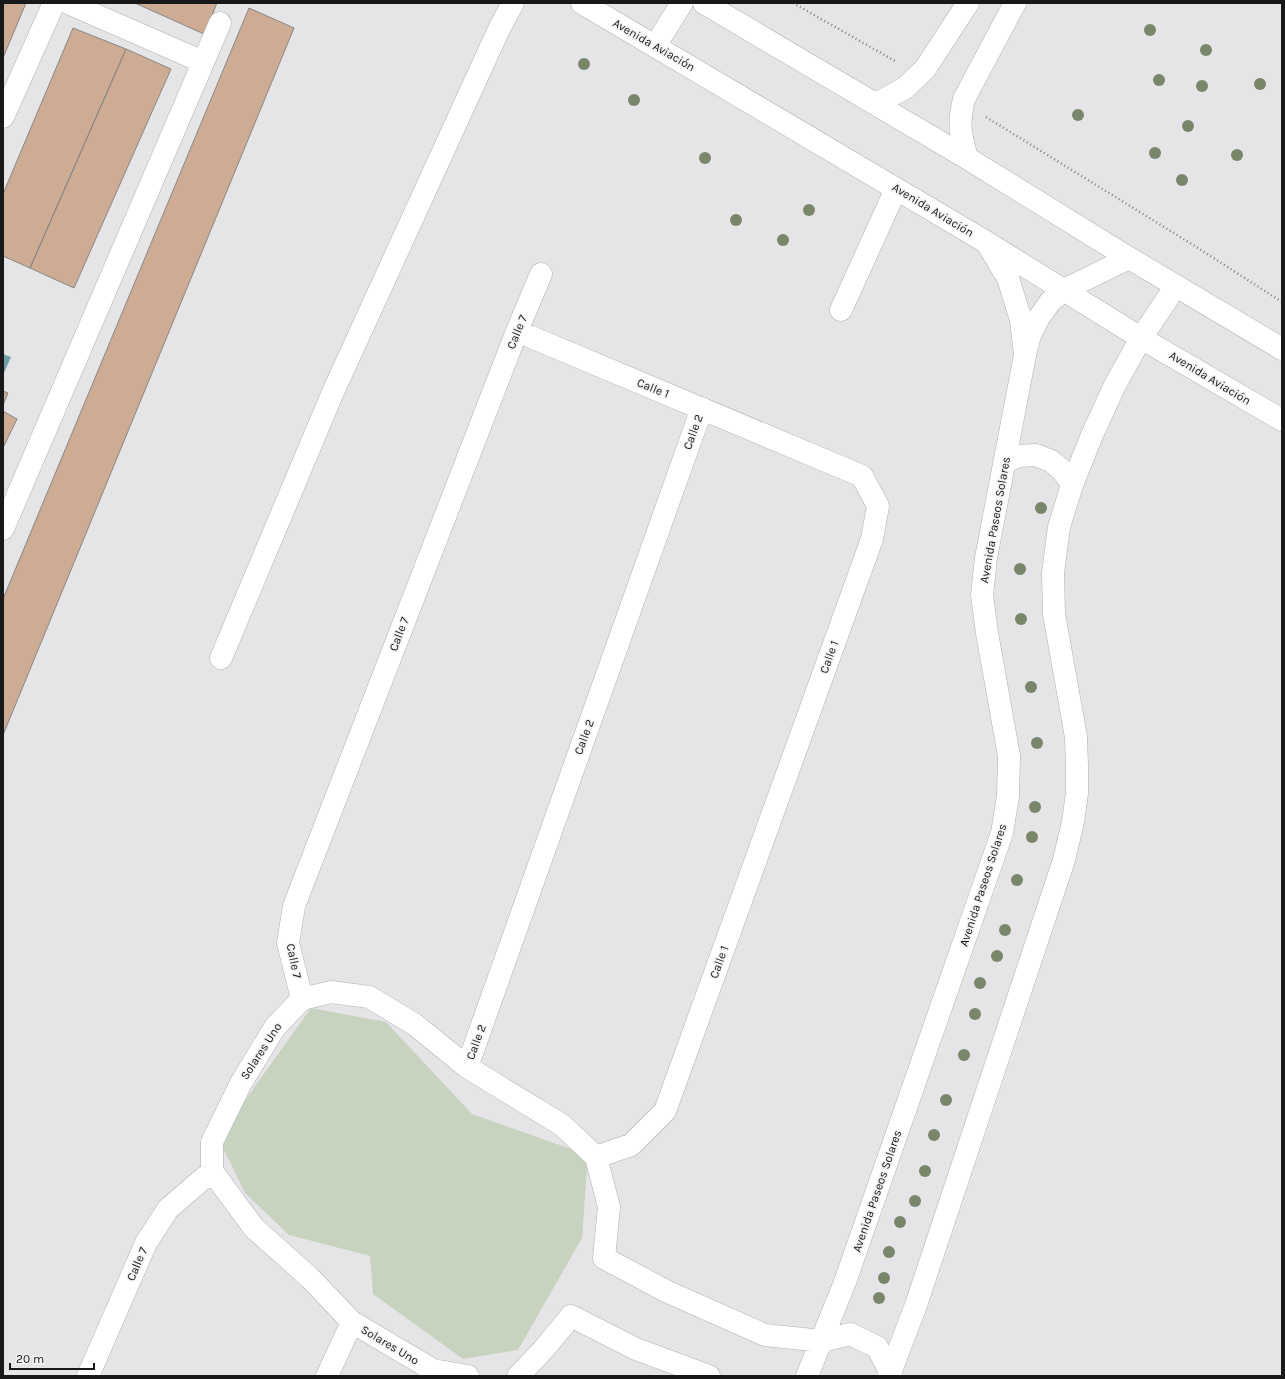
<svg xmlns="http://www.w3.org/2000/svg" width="1285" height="1379" viewBox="0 0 1285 1379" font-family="Karla,sans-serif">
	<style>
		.green { fill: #c7d3be }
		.water { fill: #71a0a8 }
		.building { fill: #cdac93; stroke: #888685 }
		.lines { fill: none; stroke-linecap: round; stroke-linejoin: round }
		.minor-casing { stroke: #afb0b2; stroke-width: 23 }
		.major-casing { stroke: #afb0b2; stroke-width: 23 }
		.path { stroke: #7f7f80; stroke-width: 2.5; stroke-dasharray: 1 3; stroke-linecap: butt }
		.minor { stroke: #fff; stroke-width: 22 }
		.major { stroke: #fff; stroke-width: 22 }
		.tree { fill: #79866a }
		.labels { text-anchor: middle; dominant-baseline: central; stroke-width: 3; stroke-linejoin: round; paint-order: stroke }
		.street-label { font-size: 12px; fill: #181819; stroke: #f2f2f4 }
	</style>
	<rect width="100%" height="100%" fill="#e5e5e7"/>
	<path class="green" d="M311,1008l75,14 86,92 116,41 -6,83 -64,112 -55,9 -90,-65 -3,-38 -81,-21 -44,-42 -27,-55z"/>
	<path class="water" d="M3,354l8,3 -8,18z"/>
	<path class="building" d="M3,3h23l-23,55z
		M135,3h82l-13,31z
		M249,8l45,20 -291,707v-136z
		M73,28l53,21 -96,219 -27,-12v-62z
		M126,49l45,20 -97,219 -44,-20z
		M3,391l5,2 -5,12z
		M3,411l14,8 -14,29z"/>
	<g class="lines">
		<defs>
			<path id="minor" d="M68,3l135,59
				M876,104l29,-16 20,-19 43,-66
				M3,117l51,-114
				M967,158c-7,-25 -9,-34 -3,-59l51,-96
				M841,310l55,-121
				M517,331l345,145 16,30 -6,33 -207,572 -34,34 -35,12
				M1005,462l14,-6 17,-1 15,6 12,10 9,14
				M3,529l217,-506
				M221,658l112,-266 167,-365 13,-24
				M302,999l-14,-56 6,-37 223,-575 24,-57
				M467,1067l235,-659
				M88,1376l58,-133 22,-34 44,-38
				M327,1376l25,-54
				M468,1376l-35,-6 -81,-48 -42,-44 -56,-50 -42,-57v-29l29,-59 34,-56 27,-28 29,-7 38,5 45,27 53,43 95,58 34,32 13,50 -5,51 64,34 97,43 57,6 28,-7 27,13 14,26
				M518,1376l25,-26 28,-34 65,33 73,27
				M807,1376l38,-94 157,-449 6,-37 1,-40 -22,-123 -5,-38 4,-37 39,-203 5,-20 8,-16 12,-17 14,-12 65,-32
				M889,1376l27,-71 148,-445 9,-38 4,-29v-28l-1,-28 -22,-123 -1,-41 6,-46 13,-42 20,-50 23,-50 26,-47 35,-52"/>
			<path id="major" d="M582,3l404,239 155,96 141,82
				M704,3l263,155 162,100 153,91
				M655,46l27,-43
				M988,245l20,33 13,42 4,35"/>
		</defs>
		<use href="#minor" class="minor-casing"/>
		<use href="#major" class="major-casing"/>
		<path class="path" d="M793,3l102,58
			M986,117l212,131 84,54"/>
		<use href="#minor" class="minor"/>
		<use href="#major" class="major"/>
	</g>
	<g class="tree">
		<circle cx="1150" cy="30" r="6"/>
		<circle cx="1206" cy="50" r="6"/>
		<circle cx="584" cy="64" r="6"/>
		<circle cx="1159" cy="80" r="6"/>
		<circle cx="1260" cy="84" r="6"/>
		<circle cx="1202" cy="86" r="6"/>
		<circle cx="634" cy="100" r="6"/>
		<circle cx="1078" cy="115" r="6"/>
		<circle cx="1188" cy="126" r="6"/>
		<circle cx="1155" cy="153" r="6"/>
		<circle cx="1237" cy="155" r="6"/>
		<circle cx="705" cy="158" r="6"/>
		<circle cx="1182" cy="180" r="6"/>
		<circle cx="809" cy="210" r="6"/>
		<circle cx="736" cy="220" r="6"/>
		<circle cx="783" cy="240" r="6"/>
		<circle cx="1041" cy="508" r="6"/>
		<circle cx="1020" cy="569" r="6"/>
		<circle cx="1021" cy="619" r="6"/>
		<circle cx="1031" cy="687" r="6"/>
		<circle cx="1037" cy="743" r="6"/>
		<circle cx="1035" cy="807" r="6"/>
		<circle cx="1032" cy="837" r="6"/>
		<circle cx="1017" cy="880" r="6"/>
		<circle cx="1005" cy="930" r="6"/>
		<circle cx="997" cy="956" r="6"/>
		<circle cx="980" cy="983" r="6"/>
		<circle cx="975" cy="1014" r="6"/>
		<circle cx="964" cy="1055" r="6"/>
		<circle cx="946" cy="1100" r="6"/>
		<circle cx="934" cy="1135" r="6"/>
		<circle cx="925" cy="1171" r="6"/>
		<circle cx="915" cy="1201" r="6"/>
		<circle cx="900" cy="1222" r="6"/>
		<circle cx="889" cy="1252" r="6"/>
		<circle cx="884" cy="1278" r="6"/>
		<circle cx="879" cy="1298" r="6"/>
	</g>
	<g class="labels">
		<g class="street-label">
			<text transform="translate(654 45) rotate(30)">Avenida Aviación</text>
			<text transform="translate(933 210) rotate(31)">Avenida Aviación</text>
			<text transform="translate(517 332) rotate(-68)">Calle 7</text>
			<text transform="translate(1210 378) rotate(31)">Avenida Aviación</text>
			<text transform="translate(653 388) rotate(22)">Calle 1</text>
			<text transform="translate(693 432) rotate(-70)">Calle 2</text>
			<text transform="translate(995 520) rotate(-80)">Avenida Paseos Solares</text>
			<text transform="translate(399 634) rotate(-69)">Calle 7</text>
			<text transform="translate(829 657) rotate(-70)">Calle 1</text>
			<text transform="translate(584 737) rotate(-70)">Calle 2</text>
			<text transform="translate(983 885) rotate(-72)">Avenida Paseos Solares</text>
			<text transform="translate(294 961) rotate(78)">Calle 7</text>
			<text transform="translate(719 962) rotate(-70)">Calle 1</text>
			<text transform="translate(476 1042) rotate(-70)">Calle 2</text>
			<text transform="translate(261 1051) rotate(-57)">Solares Uno</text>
			<text transform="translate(877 1191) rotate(-71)">Avenida Paseos Solares</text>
			<text transform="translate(137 1264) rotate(-67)">Calle 7</text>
			<text transform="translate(390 1345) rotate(31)">Solares Uno</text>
		</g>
	</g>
	<rect width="1285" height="1379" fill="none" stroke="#181819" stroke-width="8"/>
	<path d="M10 1363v6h84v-6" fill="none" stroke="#181819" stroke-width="2"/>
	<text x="16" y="1363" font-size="12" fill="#181819" stroke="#f2f2f4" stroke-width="3" paint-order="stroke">20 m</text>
</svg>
